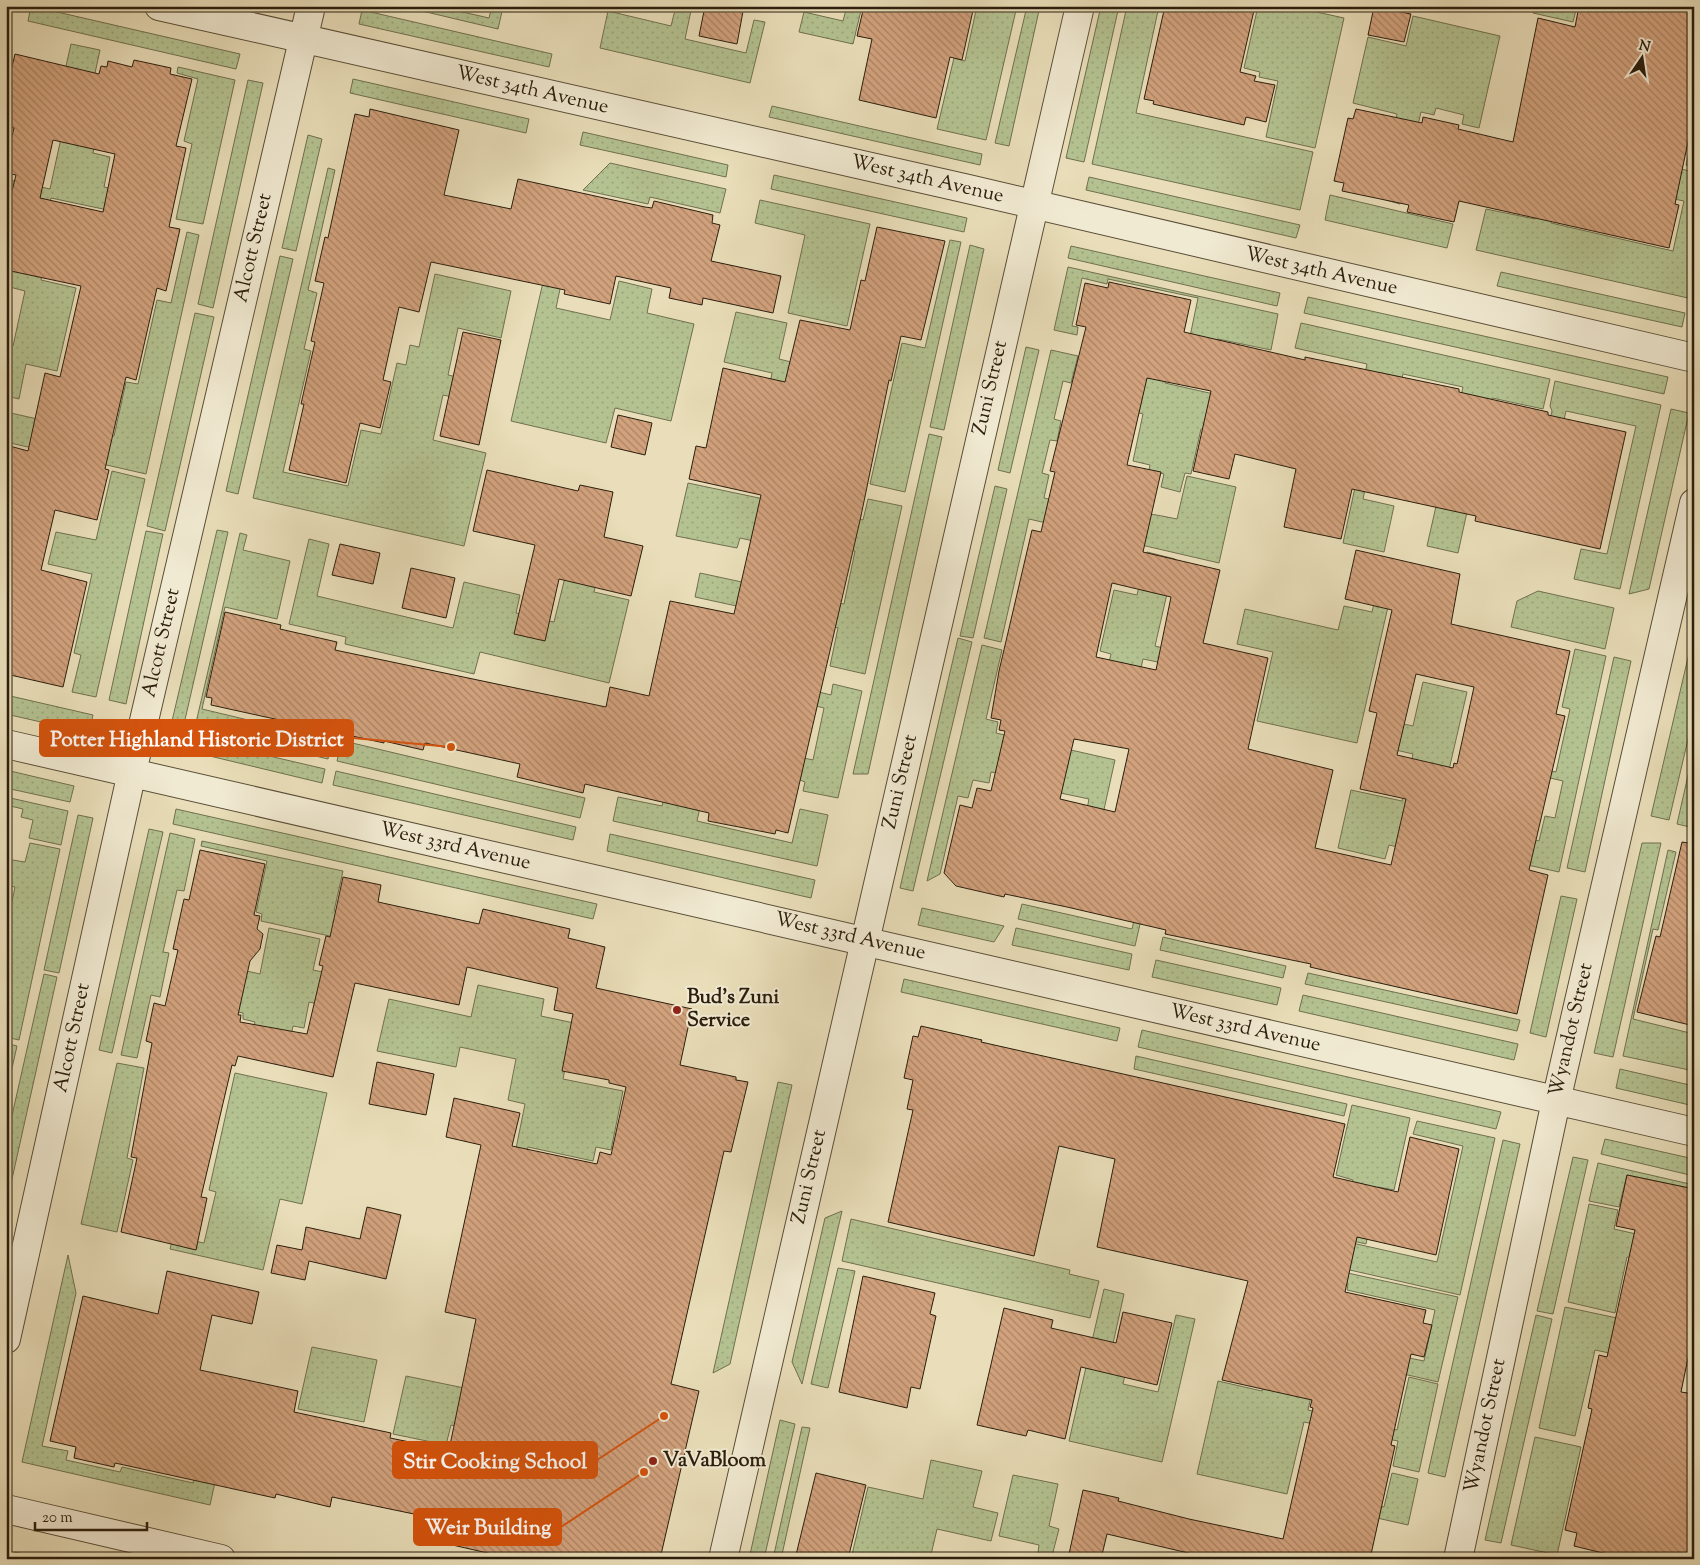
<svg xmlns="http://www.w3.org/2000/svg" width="1700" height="1565" viewBox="0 0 1700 1565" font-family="'Sorts Mill Goudy',serif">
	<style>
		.green { fill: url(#green-dots); stroke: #70704f }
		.building { fill: url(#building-back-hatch); stroke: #2b1e0d; fill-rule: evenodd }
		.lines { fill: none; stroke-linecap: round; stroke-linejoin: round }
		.minor-casing { stroke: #5a4e38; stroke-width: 30 }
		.tertiary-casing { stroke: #5a4e38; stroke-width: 30 }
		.minor { stroke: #f1ead2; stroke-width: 28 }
		.tertiary { stroke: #f1ead2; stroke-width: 28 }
		.poi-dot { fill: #8f2418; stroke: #f1ead2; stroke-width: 2 }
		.labels { text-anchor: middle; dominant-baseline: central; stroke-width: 4; stroke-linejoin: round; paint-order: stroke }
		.street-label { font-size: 20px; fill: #2b1e0d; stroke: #f1ead2 }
		.poi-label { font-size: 20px; font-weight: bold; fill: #2b1e0d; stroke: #f1ead2; text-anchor: start }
		.leader { fill: none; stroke: #d5530c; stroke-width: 2 }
		.callout-dot { fill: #d5530c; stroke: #f1ead2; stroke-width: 2 }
		.callout { fill: #d5530c; stroke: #d5530c; stroke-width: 2 }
		.callout-label { font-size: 21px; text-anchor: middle; font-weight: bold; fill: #fff }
	</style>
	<defs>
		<pattern id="green-dots" width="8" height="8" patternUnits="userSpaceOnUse" patternTransform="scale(1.25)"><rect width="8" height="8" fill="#b4c291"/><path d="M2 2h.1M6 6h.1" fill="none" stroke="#9ba67c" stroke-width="1.8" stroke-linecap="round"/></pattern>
		<pattern id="building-back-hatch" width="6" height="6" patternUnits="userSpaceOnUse" patternTransform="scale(1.25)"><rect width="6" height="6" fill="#d2a27d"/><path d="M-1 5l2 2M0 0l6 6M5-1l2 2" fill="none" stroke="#ab8365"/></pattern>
	</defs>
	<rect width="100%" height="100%" fill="#e9deb9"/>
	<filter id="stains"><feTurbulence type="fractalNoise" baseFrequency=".004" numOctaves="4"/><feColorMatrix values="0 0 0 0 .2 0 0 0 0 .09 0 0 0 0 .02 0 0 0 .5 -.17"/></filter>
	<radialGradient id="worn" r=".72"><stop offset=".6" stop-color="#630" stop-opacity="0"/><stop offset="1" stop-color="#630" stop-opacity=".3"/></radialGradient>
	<path class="green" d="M31,6l209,48 -4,15 -208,-48z
		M401,6h35l53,12 3,-12 11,1 -5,22z
		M676,6h16l-7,33 61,14 8,-33 11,2 -15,61 -150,-35 8,-37 63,15z
		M847,6h15l-9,38 -54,-12 5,-20 39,9z
		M977,6h40l-31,134 -49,-11 17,-71 11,3z
		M1027,6h13l-31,140 -14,-3z
		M1101,6h18l-35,156 -18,-4z
		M1127,6h32l-23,107 177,39 -13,58 -208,-46z
		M1258,6h31l55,12 -29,130 -49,-11 12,-56 -19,-4 1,-5 -16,-4z
		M1535,6h42l-4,16 -40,-9z
		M362,10l190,44 -3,13 -190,-43z
		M1413,16l87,20 -21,92 -17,-4 2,-9 -28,-7 -2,7 -13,-3 -21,92 -14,-4 17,-75 -8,-2 2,-9 -44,-11 15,-66 38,9z
		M71,44l29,6 -16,74 14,4 -5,25 17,4 -6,30 69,15 -4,21 -118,-25 -2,9 -43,-10v-18l44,10 11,-51 -5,-28z
		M178,67l57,13 -32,144 -27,-5 16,-75 -8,-3 14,-62 -21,-6z
		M353,79l176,40 -3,14 -176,-40z
		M248,80l15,3 -50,225 -15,-4z
		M772,106l210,48 -2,11 -211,-48z
		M1694,131v36l-8,-2z
		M583,132l145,33 -2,12 -146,-32z
		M308,135l14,4 -26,112 -14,-3z
		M610,163l116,26 -6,24 -70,-16 -2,7 -65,-14z
		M328,168l7,2 -27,120 9,3 -13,56 7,2 -28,121 65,14 13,-56 20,4 16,-71 9,2 4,-20 9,2 16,-73 76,17 -10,47 -43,-10 -10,47 41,9 -5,20 -41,-9 -10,45 53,13 -22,93 -211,-48z
		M1681,169l13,3v100l-6,26 -212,-48 10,-41 49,10 5,-22 16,4 -5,22 122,28 11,-50 -10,-2z
		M774,175l193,43 -3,14 -193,-43z
		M1089,177l211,48 -4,13 -210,-48z
		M1330,195l123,29 -6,24 -122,-28z
		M760,200l110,24 -23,102 -59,-13 17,-78 -50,-12z
		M187,232l12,3 -53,239 -140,-32v-30l108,24 12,-54 12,2 19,-84 14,3z
		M950,240l11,2 -56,250 -35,-8 32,-141 23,5z
		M970,245l14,4 -40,181 -14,-3z
		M1071,246l209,47 -3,13 -209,-48z
		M550,252l17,4 -11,52 54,12 9,-39 33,8 -5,24 47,11 -23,97 -56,-13 -9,35 -95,-22z
		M280,256l13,3 -55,235 -12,-3z
		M6,259l38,8 -3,13 35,8 -19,83 -31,-7 -7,35 -13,-3v-51l7,1 12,-55 -19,-5z
		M1068,267l210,47 -7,36 -53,-11 -4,17 -27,-5 11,-53 -90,-19 -1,5 -25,-6 -10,48 6,1 -1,8 -23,-5z
		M1501,272l184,41 -3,14 -185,-41z
		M1308,297l360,80 -4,17 -360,-81z
		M736,312l51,11 -8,36 16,4 -6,25 -19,-4 2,-11 -48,-11z
		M195,313l19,4 -49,214 -18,-5z
		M1301,323l249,56 -7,30 -51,-11 -34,155 -31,-7 36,-159 -60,-13 -12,49 -11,-3 -17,79 31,7 -10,46 -41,-9 16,-74 -3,-55 11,-50 -72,-16z
		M1088,337l83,19 -6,27 93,21 -8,36 -49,-11 -10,45 -6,-1 -5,19 -19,-5 3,-13 -15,-4 1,-5 -17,-4 10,-47 -19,-5z
		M1026,347l13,3 -29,123 -12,-3z
		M1051,350l27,6 -7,27 -8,-2 -9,38 7,2 -4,20 -7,-1 -8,33 7,2 -5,23c44,11 89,11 133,21l10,-43 49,11 -17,76 -190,-44 -28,123 -17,-4z
		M1555,381l106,24 -41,184 -46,-10 7,-30 26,5 29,-128 -70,-15 -11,48 -14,-2 11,-46 -2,-5z
		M1671,409l18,4 -40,176 -20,5z
		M929,434l13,3 -74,337h-15z
		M112,471l33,8 -49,218 -24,-5 9,-37 -7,-2 18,-79 -44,-10 8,-32 40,8z
		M688,483l175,37 5,-21 34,7 -37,168 -35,-8 8,-38 -143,-31 5,-24 144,31 11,-53 -94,-20 -3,11 -18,-4 -3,10 -61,-12z
		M995,486l12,3 -34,149 -13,-2z
		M217,530l11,2 -44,192 -12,-3z
		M146,531l17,3 -37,170 -17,-4z
		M240,533l7,2 -4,15 47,11 -13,58 -52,-12 -23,102 130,31 -4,19 -133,-32z
		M309,539l20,5 -12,52 136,32 11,-46 56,13 -4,18 38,9 19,-77 30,7 -9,40 35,8 -20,83 -129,-31 -6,22 -129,-30 1,-7 -57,-13z
		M1147,552l28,7 -20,87 45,11 -3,13 -54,-11 -10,47 -27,-31 5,-21 -11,-3 14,-61 23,5z
		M1383,564l14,3 -40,176 -100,-22 16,-69 -36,-8 8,-35 93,21 6,-24 28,6z
		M1538,591l76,17 -9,41 -94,-22 6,-26z
		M958,638l14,4 -59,249 -13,-3z
		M982,645l20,5 -16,69 12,3 -2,11 119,27 -14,63 -15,-9 3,-15 -38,-8 -33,-14 -27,-5 -2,11 -16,-3 -5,18 -10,-2 -18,78 -13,7z
		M1575,649l31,7 -47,216 -58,-13 6,-25 32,7 6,-25 10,2 8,-37 -30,-7 1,-7 22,5 14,-63 -8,-2z
		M1690,649l4,1v64l-25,106 -18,-4z
		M1614,657l17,4 -46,211 -18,-4z
		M1423,682l44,10 -28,121 -14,40 -36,-8 -4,14 -47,-11 13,-58 51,11 11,-47 -43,-10 6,-26 37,8z
		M833,684l29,7 -24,107 -35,-7 2,-9 -125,-51 133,29 11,-52 -12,-3 3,-14 16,4z
		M6,695l87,20 -4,18 -83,-19z
		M344,729l6,1 -2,12 237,56 -5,20 -243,-57z
		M192,738l133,31 -3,14 -133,-32z
		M1694,749v59l-2,10 2,1v9l-17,-4z
		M6,770l68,16 -4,16 -64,-14z
		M336,771l240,56 -3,13 -240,-55z
		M666,789l36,9 -5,23 95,22 8,-34 28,6 -11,51 -204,-45 5,-24 44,9z
		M6,797l62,14 -7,34 -32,-7 4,-18 -12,-3 2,-8 -17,-4z
		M176,809l421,95 -4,15 -420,-95z
		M78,815l15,3 -34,155 -15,-3z
		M149,829l14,3 -51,221 -13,-3z
		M170,833l25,6 -11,52 -7,-1 -14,62 6,1 -9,44 -9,-2 -14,63 -16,-3z
		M610,834l205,46 -4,18 -204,-47z
		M1153,839l6,2 -24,105 -117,-27 4,-15 110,25z
		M202,841l141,30 -9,40 38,8 -6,25 -105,-23 1,-7 -6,-2 11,-51 -66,-15z
		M30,843l30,6 -41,191 -13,-3v-107l9,-43 -9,-2v-26l19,3z
		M1642,843h19l-48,214 -19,-4z
		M1668,850l8,2 -18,78 -5,-1 -20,90 61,15v37l-71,-15z
		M1561,896l16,3 -31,138 -16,-4z
		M922,908l82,18 -10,16 -76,-17z
		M269,928l51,11 -7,31 42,9 -7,32 -39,-9 -5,26 -11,-2 -6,29 -37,-8 5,-25 -12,-3v-6l-10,-2 9,-41 18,4z
		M1016,928l116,26 -3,16 -117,-25z
		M1163,937l123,29 -3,12 -123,-28z
		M1156,960l125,28 -4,17 -125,-28z
		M1308,973l212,47 -3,11 -212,-47z
		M44,974l13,3 -51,229v-64z
		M904,979l216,49 -3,13 -216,-49z
		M478,985l66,14 -3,17 33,7 -11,56 60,12 -12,59 -15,-3 -3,14 -65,-14 -9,39 -10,-3 16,-79 -17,-4 8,-41 -56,-12 -4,20 -79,-16 12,-52 82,18z
		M1303,995l215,49 -4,16 -215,-49z
		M1142,1030l359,82 -5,17 -358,-82z
		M6,1043l11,3 -11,49z
		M1136,1056l211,48 -3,12 -210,-47z
		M117,1063l27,5 -17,90 6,2 -16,72 -36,-8z
		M1620,1069l74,17v20l-78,-18z
		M235,1073l92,20 -25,111 -22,-5 -17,71 -93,-21 3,-12 31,6 12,-51 -7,-2z
		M778,1082l14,3 -62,279 -17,9z
		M1352,1105l58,13 -16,72 -16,-3 -12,57 -26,-6 13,-58 -17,-5z
		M1417,1121l78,17 -35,157 -194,-44 6,-26 165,37 26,-116 -50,-12z
		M1605,1139l89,20v17l-93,-22z
		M1503,1140l17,4 -75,333 -17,-4z
		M1573,1157l15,3 -35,154 -16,-3z
		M1598,1163l96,22v4l-67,-14 -8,32 -30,-6z
		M1589,1204l29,6 -4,19 80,18 -26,18 -41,-8 -12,56 -47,-11z
		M842,1211l-40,173 -10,-22 33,-144z
		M851,1219l219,51 -1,4 30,7 -9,37 -248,-57z
		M68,1255l8,38 -34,153 26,5 -2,9 54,12 2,-5 71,16 20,-88 20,4 -23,106 -188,-43z
		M838,1268l17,3 -27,117 -17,-4z
		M1343,1272l115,25 -20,85 -43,-10 4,-16 25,5 11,-51 -88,-20 1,-7 -7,-2z
		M1104,1289l20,5 -16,72 18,4 -3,14 35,8 18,-77 19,4 -33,143 -93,-21z
		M1565,1307l52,11 1,-4 76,17v36l-59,-14 -2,5 -38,-8 -20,86 -36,-8z
		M1536,1315l16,4 -51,224 -16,-3z
		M1273,1344l47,11 -12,55 50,11 -3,12 -51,-11 -17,72 -90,-20 21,-93 44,10z
		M312,1347l65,13 -13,62 -66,-13z
		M406,1376l131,27 -7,38 -79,-16 -5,20 -53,-11z
		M1409,1377l29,7 -19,88 -26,-6 5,-25 -40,-8 2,-11 37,8z
		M780,1420l15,4 -31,135h-15z
		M802,1427l8,1 -29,131h-8z
		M1535,1437l46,10 -24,108 -46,-10z
		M931,1460l51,11 -9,36 25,6 -7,28 -54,-12 -7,30h-79l17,-72 55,12z
		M1392,1473l26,6 -10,46 -115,-26 2,-12 89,20z
		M1013,1475l45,9 -9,42 10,3 -7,27 -14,-3 1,-8 -40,-9z
		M15,1552l29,7h-31z"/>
	<path class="building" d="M705,6h39l-7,38 -38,-8z
		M864,6h110l-12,54 -12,-3 -14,61 -77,-18 13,-61 -15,-3z
		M1165,6h90l-15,66 16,4 -2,5 21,4 -9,37 -20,-5 -2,8 -91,-21 1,-3 -10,-2z
		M1579,6h115v107l-19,91 4,1 -10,43 -210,-47 -5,21 -47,-10 2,-7 -67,-14 2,-8 -10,-2 14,-63 5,1 3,-10 66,14 1,-6 36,8 -1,4 55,13 25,-124 37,9z
		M1374,7l37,7 -7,28 -36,-7z
		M15,54l84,20 2,-8 6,1 1,-6 24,6 2,-7 37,8 -1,6 22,5 -16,67 10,2 -17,79 11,2 -14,62 -9,-3 -21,92 -10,-3 -21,92 4,1 -12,50 -42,-10 -14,60 46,12 -24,105 -57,-13v-229l22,6 17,-78 15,4 21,-91 -75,-16v-55l10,-40 -10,-2v-12l8,-33 -8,-2 6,-31 -6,-3zM53,140l62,14 -12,58 -63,-14z
		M370,109l89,21 -15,65 67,14 7,-30 127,28 7,1 2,-7 59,14 -1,8 8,2 -9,36 70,15 -8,37 -70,-15 -1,7 -33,-7 2,-10 -55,-12 -6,28 -46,-10 1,-4 -134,-28 -12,50 -20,-5 -16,73 8,2 -11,46 -20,-5 -14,60 -57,-13 15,-66h-3l14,-62 -4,-1 13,-58 -9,-2 10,-44 3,1 27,-124 14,3z
		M877,227l68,14 -24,99 -20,-4 -10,45 -2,-1 -28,136 -73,317 -12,-3 -1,4 -67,-13 1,-8 -124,-29 -2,9 -66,-16 3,-13 -95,-21 -2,7 -39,-9v2l-173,-38 1,-7 -6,-1 19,-85 56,13 -1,4 57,13 -2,8 271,57 4,-20 39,9 21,-95 64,13 27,-119 -72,-16 7,-33 10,2 17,-80 62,14 15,-62 50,10 11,-50 4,1z
		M1109,282l82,18 -7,32 121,28v-3l154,32v3l89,20v3l78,17 -26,117 -125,-28 1,-5 -124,-27 -11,50 -57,-12 12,-58 -61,-15 -6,25 -36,-8 18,-80 -64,-13 -20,87 34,7 -18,80 77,18 -17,73 65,15 -20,91 85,21 -18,78 76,17 15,-66 -46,-10 17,-76 -8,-2 23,-101 -47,-11 11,-49 104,24 -9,50 119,27 -14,63 9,2 -36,154 19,5 -31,139 -173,-39 -34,-8 1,-3 -146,-30 1,-4 -99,-23 -62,-13 -1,3 -48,-11 -12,-13 16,-68 12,3 5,-20 14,3 14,-60 -6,-1 2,-10 -10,-2 8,-47 33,-141 9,2 14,-60 -5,-1 36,-144 -10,-2 9,-42 23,5zM1112,583l59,14 -15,73 -60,-13zM1416,674l58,13 -17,77 -3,-1 -1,5 -56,-13zM1074,739l55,10 -14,63 -55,-13z
		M463,332l38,8 -22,105 -39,-9z
		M618,415l34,8 -7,32 -34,-8z
		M487,470l91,21 2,-6 33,7 -9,45 39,9 -12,50 -72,-17 -14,62 -31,-7 21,-89 -62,-14z
		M340,544l40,9 -7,31 -41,-9z
		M411,568l44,10 -9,40 -44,-10z
		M1682,842l12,2v182l-57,-14 19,-76 4,1z
		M200,850l65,14 -11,51 6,1 -3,13 6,5 -3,15 -10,12 -12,54h3l-1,7 67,12 16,-68 -4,-1 7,-29 4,1 13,-60 38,8 -3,17 101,22 4,-15 87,20 -2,9 37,9 -9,41 96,21 -12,56 56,12v3l12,2 -17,70 -7,-1 -53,233 28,7 -39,168h-146l-66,-15 3,-12 -15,-3 2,-10 -106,-22 -2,10 -54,-13 -1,4 -160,-35 -1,4 -40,-9 2,-11 -26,-6 33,-145 75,18 9,-43 92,21 -7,32 -40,-9 -12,55 98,21 -4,21 97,21 -1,5 59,12 27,-131 -31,-7 36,-167 -35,-8 8,-39 66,15 -8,33 85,18 3,-12 11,3 15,-68 -17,-4v-3l-47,-9 11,-57 -19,-4 4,-22 -91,-21 -8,38 -104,-22 -22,94 -95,-21 -3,10 -3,-1 -31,132 6,1 -11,52 -75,-18 16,-74 -6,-1 21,-114 -6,-2 8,-38 11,3 13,-56 -5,-1 11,-50 5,1z
		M921,1026l61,14 -1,2 364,82 -12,53 65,15 12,-55 49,12 -23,106 -79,-18 -12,55 81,18 -3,13 9,2 -8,32 -13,-3 -20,91 4,1 -25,113h-156l-107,-25 -6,25 -32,-5 14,-64 36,8 -1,3 71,18 94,20 30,-131 -3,-1 2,-7 -90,-20 26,-99 -151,-34 18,-88 -56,-13 -25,110 -146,-34 25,-112 -6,-1 6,-29 -9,-2 9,-42 5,1z
		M377,1062l57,12 -8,41 -57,-11z
		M1627,1175l67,14v140l-13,63 13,2v165h-84l1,-4 -37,-9 3,-13 -12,-3 27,-121 -4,-1 11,-53 8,2 28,-127 -19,-4z
		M367,1207l34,8 -15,64 -77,-18 -4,19 -34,-7 6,-28 25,5 4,-23 54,12z
		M863,1276l72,17 -5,21 6,2 -16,73 -9,-2 -4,21 -68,-16z
		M1004,1308l49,12 -2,8 65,15 7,-31 49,11 -15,62 -76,-18 -16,72 -37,-9 -2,6 -49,-11z
		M816,1473l50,12 -18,74h-53z"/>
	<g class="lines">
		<defs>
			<path id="minor" d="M159,6l809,183 726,169
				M6,744l1688,388
				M6,1339l126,-567 179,-766
				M1458,1559l98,-458 138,-598"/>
			<path id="tertiary" d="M6,1509l215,50
				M723,1559l357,-1553"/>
		</defs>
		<use href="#minor" class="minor-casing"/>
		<use href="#tertiary" class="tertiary-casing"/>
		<use href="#minor" class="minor"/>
		<use href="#tertiary" class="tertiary"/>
	</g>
	<g class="poi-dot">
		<circle cx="677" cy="1010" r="5"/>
		<circle cx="653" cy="1461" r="5"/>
	</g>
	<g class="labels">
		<g class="street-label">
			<text transform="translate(532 91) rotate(13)">West 34th Avenue</text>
			<text transform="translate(927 180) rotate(13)">West 34th Avenue</text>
			<text transform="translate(254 248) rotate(-77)">Alcott Street</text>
			<text transform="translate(1321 272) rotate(13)">West 34th Avenue</text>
			<text transform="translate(991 388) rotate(-77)">Zuni Street</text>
			<text transform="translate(162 643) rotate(-77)">Alcott Street</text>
			<text transform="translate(901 782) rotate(-77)">Zuni Street</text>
			<text transform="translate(455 847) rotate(13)">West 33rd Avenue</text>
			<text transform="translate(850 937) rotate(13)">West 33rd Avenue</text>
			<text transform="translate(1245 1029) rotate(13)">West 33rd Avenue</text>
			<text transform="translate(1572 1030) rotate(-77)">Wyandot Street</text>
			<text transform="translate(73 1038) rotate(-78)">Alcott Street</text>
			<text transform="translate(810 1177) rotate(-77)">Zuni Street</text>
			<text transform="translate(1486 1426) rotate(-78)">Wyandot Street</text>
		</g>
		<g class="poi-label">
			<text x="687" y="998">Bud’s Zuni<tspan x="687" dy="23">Service</tspan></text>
			<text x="663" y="1461">VaVaBloom</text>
		</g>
	</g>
	<path class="leader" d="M451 747L353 738M664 1416L597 1460M644 1472L561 1527"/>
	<g class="callout-dot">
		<circle cx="451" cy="747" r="5"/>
		<circle cx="664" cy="1416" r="5"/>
		<circle cx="644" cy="1472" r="5"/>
	</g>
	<g class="callout">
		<rect x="40" y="720" width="313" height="36" rx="5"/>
		<rect x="393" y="1442" width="204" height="36" rx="5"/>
		<rect x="414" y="1509" width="147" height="36" rx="5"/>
	</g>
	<g class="callout-label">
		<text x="197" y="746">Potter Highland Historic District</text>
		<text x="495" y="1468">Stir Cooking School</text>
		<text x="488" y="1534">Weir Building</text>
	</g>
	<rect width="1700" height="1565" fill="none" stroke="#e9deb9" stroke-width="25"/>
	<rect x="8" y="8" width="1685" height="1550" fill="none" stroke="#2b1e0d" stroke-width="2.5"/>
	<rect x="12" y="12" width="1675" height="1540" fill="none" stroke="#2b1e0d"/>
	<g transform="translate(1642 58) rotate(13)" stroke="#f1ead2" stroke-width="4" paint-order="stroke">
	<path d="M0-4L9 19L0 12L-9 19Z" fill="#2b1e0d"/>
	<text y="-8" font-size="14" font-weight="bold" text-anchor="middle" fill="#2b1e0d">N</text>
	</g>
	<path d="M35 1522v8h112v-8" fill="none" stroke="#2b1e0d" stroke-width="2.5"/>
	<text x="42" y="1522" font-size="15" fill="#2b1e0d" stroke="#f1ead2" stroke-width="4" paint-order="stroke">20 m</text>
	<rect width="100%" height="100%" filter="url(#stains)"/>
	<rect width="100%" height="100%" fill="url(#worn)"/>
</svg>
